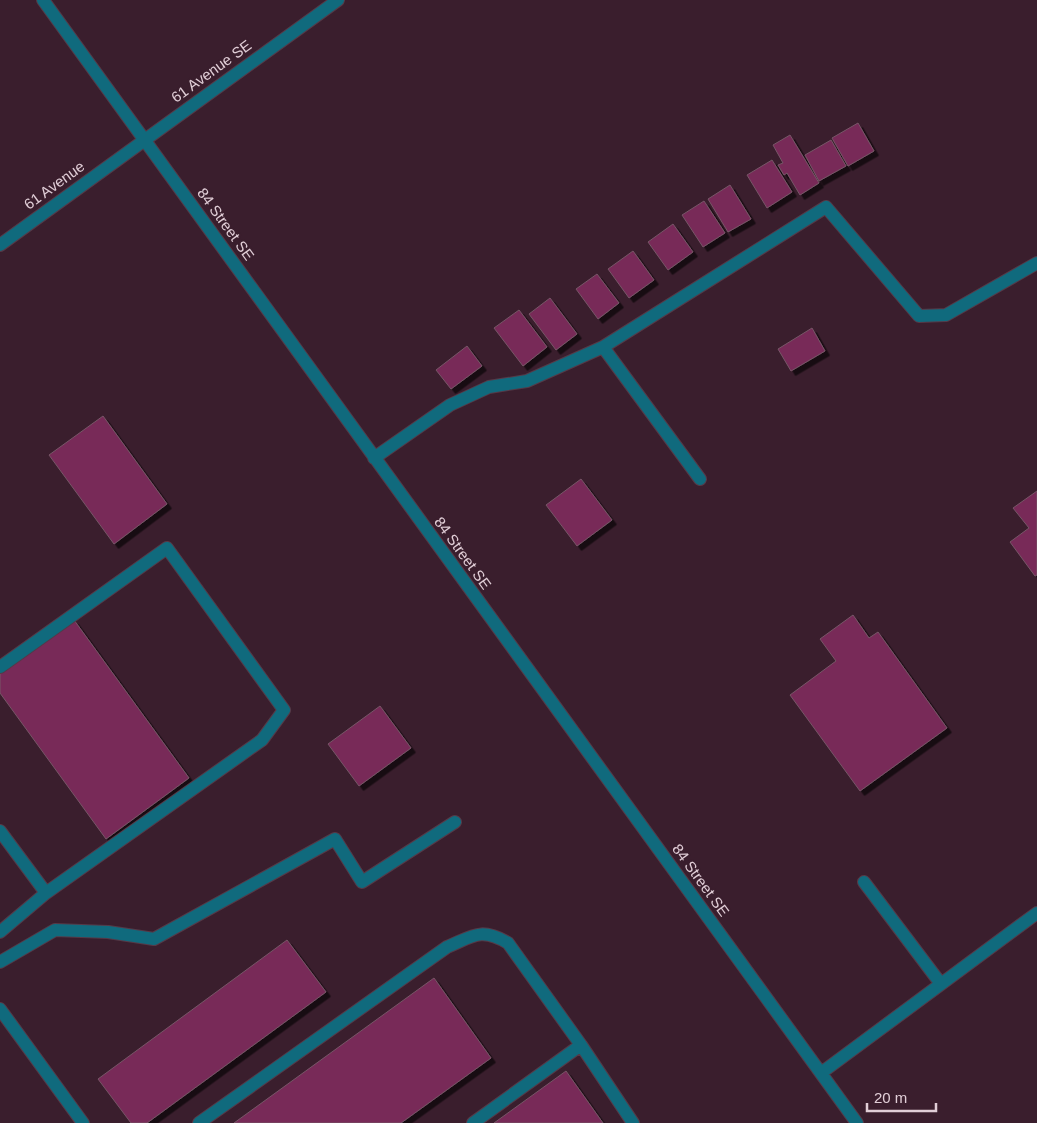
<svg xmlns="http://www.w3.org/2000/svg" width="1037" height="1123" viewBox="0 0 1037 1123" font-family="Helvetica,sans-serif">
	<style>
		.building { fill: #782958; stroke: #775667; filter: url(#shadow) }
		.lines { fill: none; stroke-linecap: round; stroke-linejoin: round }
		.minor-casing { stroke: #553a48; stroke-width: 14 }
		.minor { stroke: #106a7d; stroke-width: 12 }
		.labels { text-anchor: middle; dominant-baseline: central; stroke-width: 4; stroke-linejoin: round; paint-order: stroke }
		.street-label { font-size: 15px; fill: #e1ced7; stroke: #3a1e2d }
	</style>
	<defs>
		<filter id="shadow"><feDropShadow dx="4.5" dy="4.5" stdDeviation="0" flood-color="#0009"/></filter>
	</defs>
	<rect width="100%" height="100%" fill="#3a1e2d"/>
	<path class="building" d="M858,123l16,28 -26,15 -16,-28z
		M790,135l29,48 -19,12 -13,-22 -3,2 -6,-10 5,-2 -10,-18z
		M831,140l15,26 -27,15 -14,-26z
		M772,160l20,32 -25,16 -20,-33z
		M730,185l21,34 -23,13 -20,-33z
		M704,201l21,32 -22,14 -21,-32z
		M673,224l20,28 -25,18 -20,-28z
		M633,251l21,29 -25,18 -21,-29z
		M597,274l22,29 -21,16 -22,-30z
		M550,298l27,36 -21,16 -27,-36z
		M519,310l28,37 -24,19 -29,-38z
		M812,328l13,23 -34,20 -13,-22z
		M467,346l15,20 -31,23 -15,-19z
		M103,416l64,88 -53,40 -65,-89z
		M581,479l31,41 -35,26 -31,-41z
		M1037,491v84l-2,1 -25,-34 19,-14 -16,-20z
		M853,615l16,23 9,-6 69,96 -87,63 -70,-96 46,-34 -16,-22z
		M74,620l115,158 -83,61 -106,-146v-19z
		M380,706l31,42 -52,38 -31,-42z
		M287,940l39,52 -179,131h-16l-33,-44z
		M434,978l57,80 -90,65h-167z
		M566,1071l37,52h-109z"/>
	<g class="lines">
		<defs>
			<path id="minor" d="M43,0l814,1123
				M0,245l338,-245
				M603,347l97,132
				M374,458l76,-53 39,-18 38,-6 76,-34 223,-140 93,109 27,-1 91,-52
				M0,667l167,-119 117,162 -22,30 -216,153 -46,-62
				M864,882l77,102
				M0,932l46,-39
				M0,962l55,-32 53,2 46,7 181,-100 27,43 93,-60
				M0,1009l83,114
				M581,1045l52,78
				M821,1073l216,-160
				M199,1123l248,-176c26,-11 34,-20 61,-4l73,102 -108,78"/>
		</defs>
		<use href="#minor" class="minor-casing"/>
		<use href="#minor" class="minor"/>
	</g>
	<g class="labels">
		<g class="street-label">
			<text transform="translate(211 71) rotate(-36)">61 Avenue SE</text>
			<text transform="translate(54 185) rotate(-36)">61 Avenue</text>
			<text transform="translate(226 224) rotate(54)">84 Street SE</text>
			<text transform="translate(463 553) rotate(54)">84 Street SE</text>
			<text transform="translate(701 880) rotate(54)">84 Street SE</text>
		</g>
	</g>
	<path d="M867 1103v8h69v-8" fill="none" stroke="#e1ced7" stroke-width="2.5"/>
	<text x="874" y="1103" font-size="15" fill="#e1ced7" stroke="#3a1e2d" stroke-width="4" paint-order="stroke">20 m</text>
</svg>
